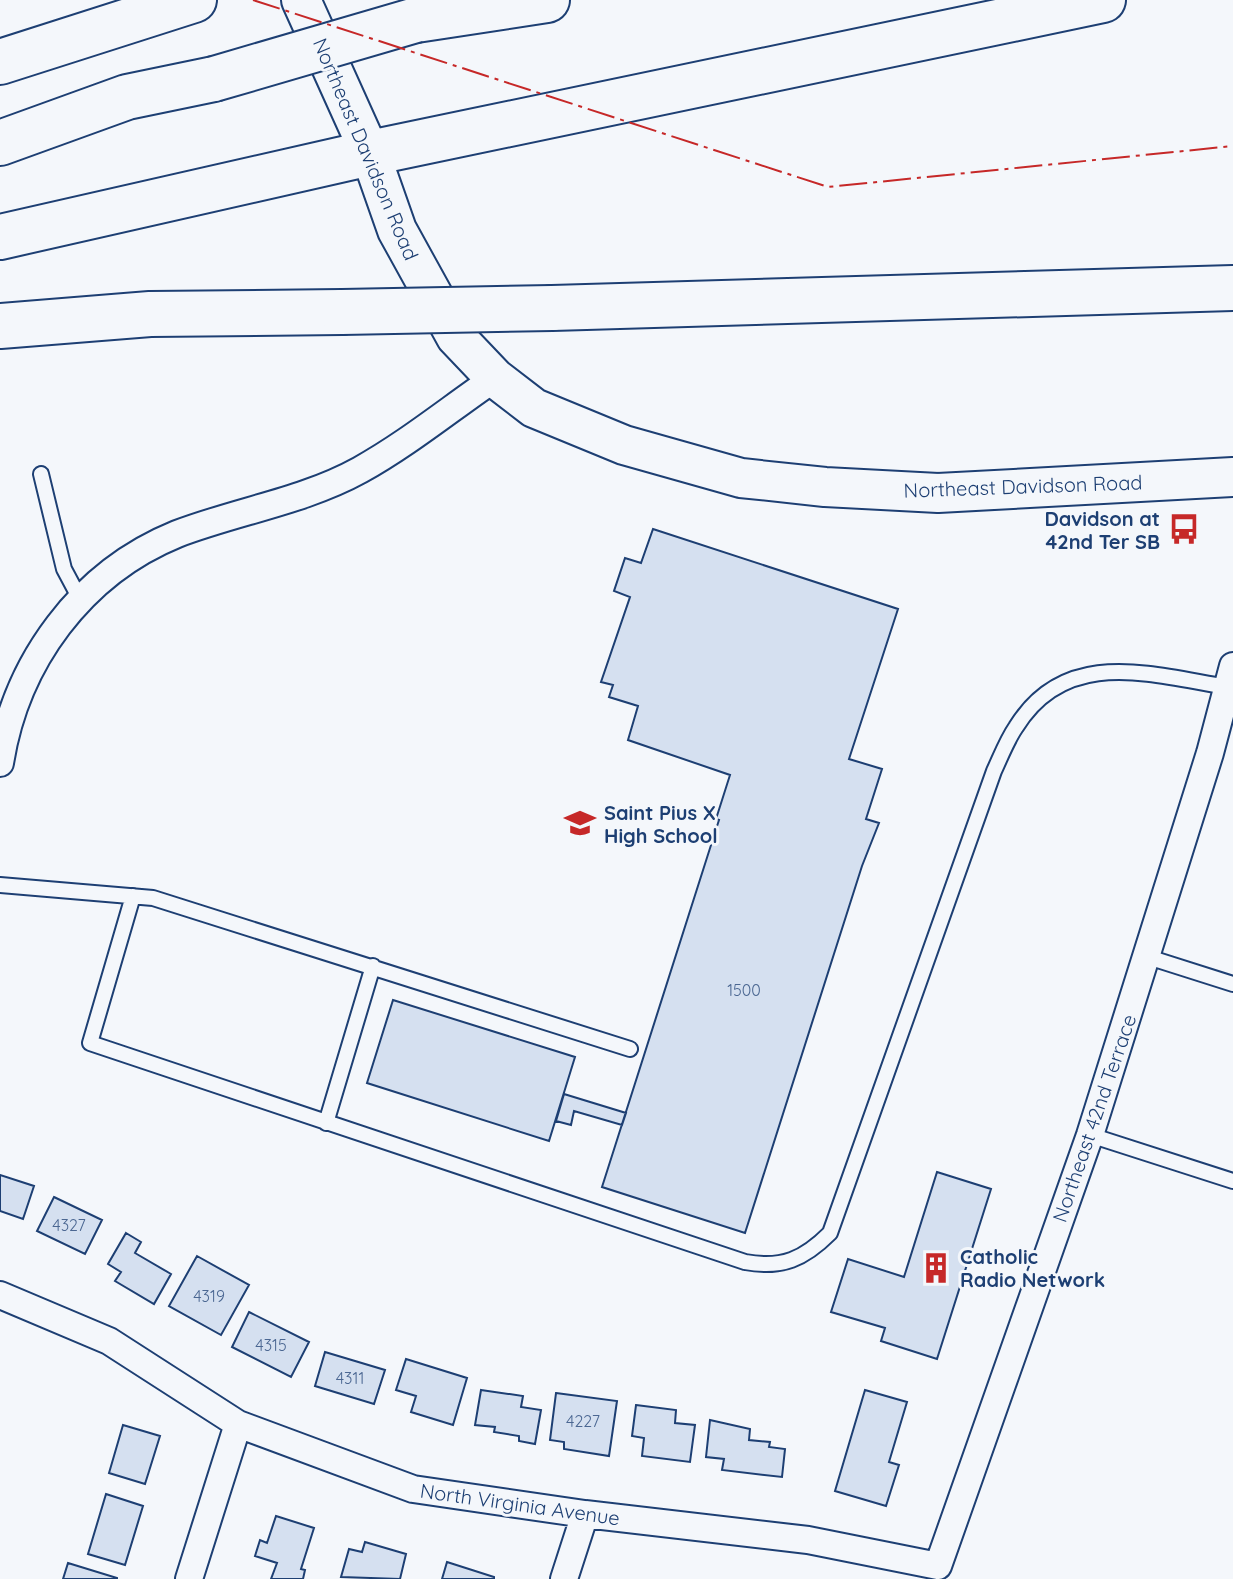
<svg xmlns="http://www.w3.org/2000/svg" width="1233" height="1579" viewBox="0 0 1233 1579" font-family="Quicksand,sans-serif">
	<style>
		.building { fill: #d5e0f0; stroke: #1d3f73; stroke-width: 2 }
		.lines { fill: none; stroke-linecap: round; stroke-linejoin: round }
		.lane-casing { stroke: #1d3f73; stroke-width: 18 }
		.street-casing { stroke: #1d3f73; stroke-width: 30 }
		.secondary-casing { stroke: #1d3f73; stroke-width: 42 }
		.highway-casing { stroke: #1d3f73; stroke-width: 48 }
		.lane { stroke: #f4f7fb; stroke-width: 14 }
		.street { stroke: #f4f7fb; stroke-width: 26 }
		.secondary { stroke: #f4f7fb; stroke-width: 38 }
		.highway { stroke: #f4f7fb; stroke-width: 44 }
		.highway-bridge-casing { stroke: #1d3f73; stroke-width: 48; stroke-linecap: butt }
		.highway-bridge { stroke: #f4f7fb; stroke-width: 44 }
		.power { stroke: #c62828; stroke-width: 2; stroke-dasharray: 28 6 4 6; stroke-linecap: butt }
		.labels { text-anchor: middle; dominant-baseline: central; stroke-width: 6; stroke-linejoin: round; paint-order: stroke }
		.number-label { font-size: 16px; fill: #4b6792 }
		.street-label { font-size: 20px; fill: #1d3f73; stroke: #f4f7fb }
		.poi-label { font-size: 20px; font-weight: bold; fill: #1d3f73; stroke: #f4f7fb; text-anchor: start }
	</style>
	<rect width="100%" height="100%" fill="#f4f7fb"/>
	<path class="building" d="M653,529l245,80 -49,150 33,10 -16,50 13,4 -17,43 -117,367 -143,-46 117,-367 -3,-1 14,-44 -102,-35 10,-34 -29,-9 4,-12 -12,-3 29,-85 -16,-6 11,-33 16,5z
		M393,1000l182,57 -26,84 -182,-58z
		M564,1094l62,19 -4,12 -48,-14 -3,14 -15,-4z
		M937,1172l54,17 -54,170 -56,-18 4,-13 -54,-16 17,-53 56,18z
		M0,1175l34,11 -11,33 -23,-8z
		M54,1197l48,23 -17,34 -48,-23z
		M126,1233l15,9 -6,11 36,21 -17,30 -39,-23 6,-9 -13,-8z
		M197,1256l52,29 -28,50 -52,-29z
		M249,1312l60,30 -18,35 -59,-30z
		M325,1352l60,18 -11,34 -59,-18z
		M406,1359l61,19 -14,47 -42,-13 5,-16 -20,-6z
		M481,1390l42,6 -2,11 20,3 -6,34 -16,-3v-5l-25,-4 1,-5 -20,-2z
		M865,1390l42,12 -18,60 10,3 -13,41 -51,-15z
		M556,1393l61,8 -8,55 -45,-7v-7l-14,-2z
		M636,1405l40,5 -1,13 20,2 -5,37 -48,-6 2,-18 -12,-2z
		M710,1420l40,9 -1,11 21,2 -1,5 16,2 -3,28 -60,-7 2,-11 -18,-2z
		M123,1425l37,11 -15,48 -36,-11z
		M106,1494l37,12 -18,59 -37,-11z
		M276,1516l38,12 -13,41 4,1 -2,9h-32l6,-16 -22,-7 5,-16 7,3z
		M365,1542l41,12 -6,25 -59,-2 8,-28 13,3z
		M447,1562l47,15v2h-52z
		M68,1563l49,15v1h-54z"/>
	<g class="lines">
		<defs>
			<path id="lane" d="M41,474l23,95 16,30
				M0,885l153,13 477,151
				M133,896l-43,147 655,219c37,7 59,-3 85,-29l164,-462c7,-15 13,-31 22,-44 50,-81 136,-52 212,-40
				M1148,957l85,27
				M326,1123l47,-157
				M1090,1135l143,46"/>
			<path id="street" d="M0,763c16,-101 81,-190 177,-229 60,-23 127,-33 183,-64 47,-26 91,-62 135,-92
				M0,1295l109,46 129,83 175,65 172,25 223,26 130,26 152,-431 120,-382 23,-87
				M189,1579l49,-155
				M564,1579l21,-65"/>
			<path id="secondary" d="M301,0l69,153 27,77 59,107 39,41 39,30 90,37 117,33 84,9 113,6 295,-16"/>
			<path id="highway" d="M416,20l131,-20
				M0,62l194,-62
				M0,143l127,-46 87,-18
				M0,237l370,-84 733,-153
				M552,308l681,-20
				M0,326l150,-12 192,-2"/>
		</defs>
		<use href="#lane" class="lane-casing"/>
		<use href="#street" class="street-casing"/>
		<use href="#secondary" class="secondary-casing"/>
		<use href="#highway" class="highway-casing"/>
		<use href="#lane" class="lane"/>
		<use href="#street" class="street"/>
		<use href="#secondary" class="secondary"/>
		<use href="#highway" class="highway"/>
		<defs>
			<path id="highway-bridge" d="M214,79l202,-59
				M342,312l210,-4"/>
		</defs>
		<use href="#highway-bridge" class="highway-bridge-casing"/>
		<use href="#highway-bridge" class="highway-bridge"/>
		<path class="power" d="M253,0l575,187 405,-41"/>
	</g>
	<defs>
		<symbol id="bus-bare" viewBox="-9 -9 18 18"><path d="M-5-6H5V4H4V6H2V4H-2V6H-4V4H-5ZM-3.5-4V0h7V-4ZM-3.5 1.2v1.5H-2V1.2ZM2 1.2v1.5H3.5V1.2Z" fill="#c62828" stroke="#f4f7fb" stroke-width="2.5" paint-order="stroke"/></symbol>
		<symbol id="school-bare" viewBox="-9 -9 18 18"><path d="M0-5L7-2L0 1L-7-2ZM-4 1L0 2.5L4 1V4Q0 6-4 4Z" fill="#c62828" stroke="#f4f7fb" stroke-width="2.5" paint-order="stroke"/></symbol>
		<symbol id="building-bare" viewBox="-9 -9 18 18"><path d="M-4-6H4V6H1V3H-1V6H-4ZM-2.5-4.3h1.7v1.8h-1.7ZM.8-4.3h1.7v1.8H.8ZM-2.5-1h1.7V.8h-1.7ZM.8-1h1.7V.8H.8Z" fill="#c62828" stroke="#f4f7fb" stroke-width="2.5" paint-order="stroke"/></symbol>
	</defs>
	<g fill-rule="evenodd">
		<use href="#bus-bare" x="1162" y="507" width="44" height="44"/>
		<use href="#school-bare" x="558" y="801" width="44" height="44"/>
		<use href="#building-bare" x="914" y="1246" width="44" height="44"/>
	</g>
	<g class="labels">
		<g class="number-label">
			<text x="744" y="990">1500</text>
			<text x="69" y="1225">4327</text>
			<text x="209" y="1296">4319</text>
			<text x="271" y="1345">4315</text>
			<text x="350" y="1378">4311</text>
			<text x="583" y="1421">4227</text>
		</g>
		<g class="street-label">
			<text transform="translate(366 149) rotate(67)">Northeast Davidson Road</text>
			<text transform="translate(1023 486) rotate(-2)">Northeast Davidson Road</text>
			<text transform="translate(1094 1118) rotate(-71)">Northeast 42nd Terrace</text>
			<text transform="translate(520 1504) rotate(8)">North Virginia Avenue</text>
		</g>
		<g class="poi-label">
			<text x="1160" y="518" text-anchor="end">Davidson at<tspan x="1160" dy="23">42nd Ter SB</tspan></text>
			<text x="604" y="812">Saint Pius X<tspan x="604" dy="23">High School</tspan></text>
			<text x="960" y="1256">Catholic<tspan x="960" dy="23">Radio Network</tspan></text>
		</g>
	</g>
</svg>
